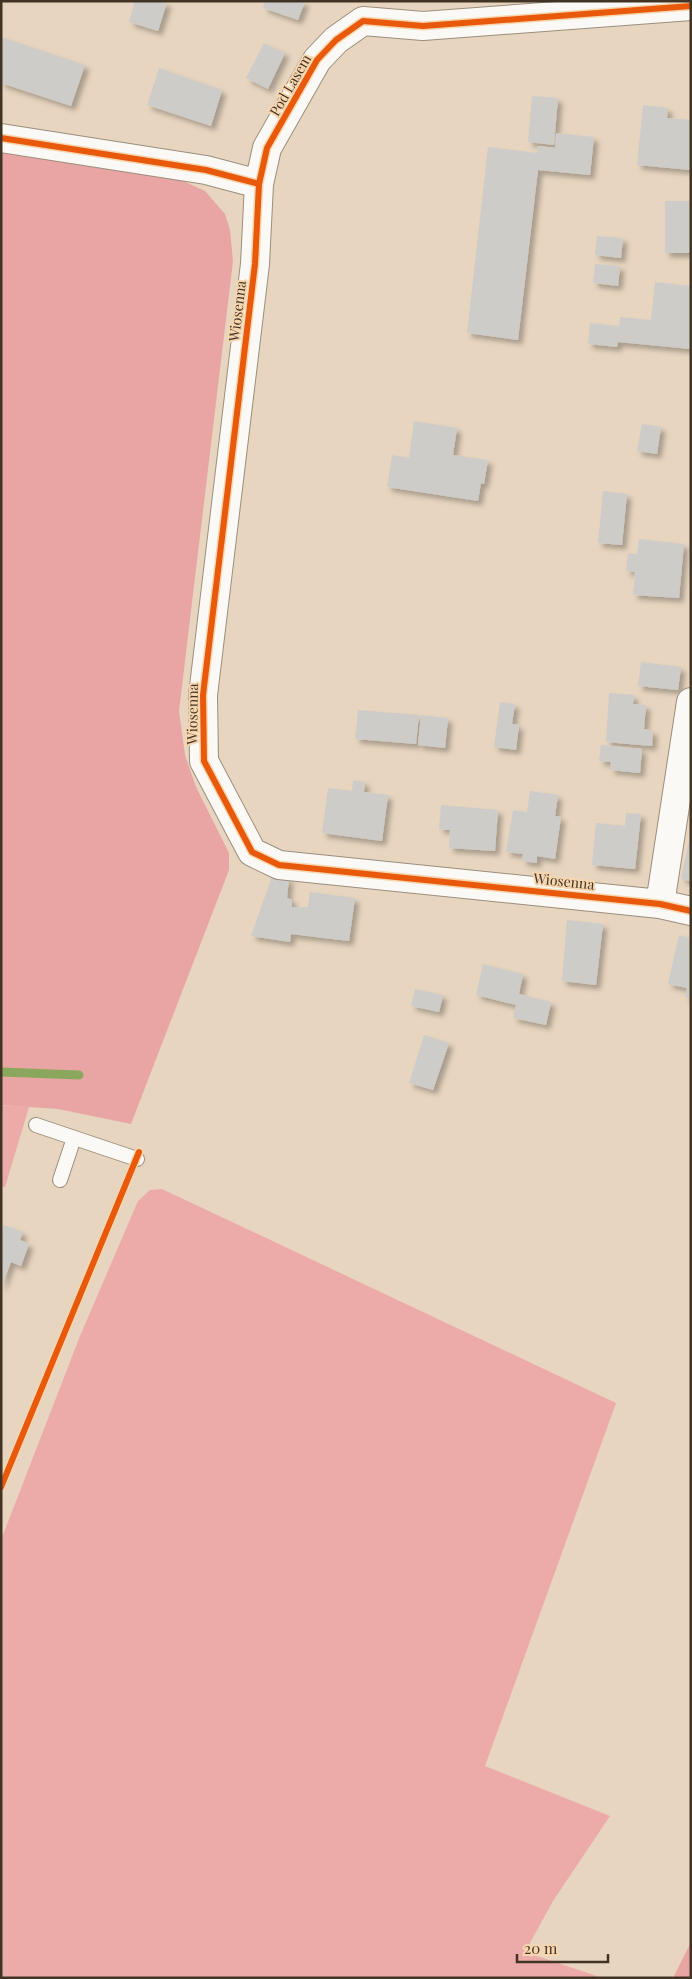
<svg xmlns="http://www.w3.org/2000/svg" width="692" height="1979" viewBox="0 0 692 1979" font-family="'Playfair Display',serif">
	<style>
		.green { fill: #ecaba9 }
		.forest { fill: #e9a5a4 }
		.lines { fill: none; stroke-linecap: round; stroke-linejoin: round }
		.stream { stroke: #8ba75d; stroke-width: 9 }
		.building { fill: #ceccc9; filter: url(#shadow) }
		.service-casing { stroke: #9b8e7c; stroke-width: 16 }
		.minor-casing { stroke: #9b8e7c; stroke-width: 30 }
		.service { stroke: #fbf9f5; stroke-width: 14 }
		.minor { stroke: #fbf9f5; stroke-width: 28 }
		.cycleway-casing { stroke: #f7d6af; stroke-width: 9 }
		.cycleway { stroke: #e8590c; stroke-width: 6 }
		.labels { text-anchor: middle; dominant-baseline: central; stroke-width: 4; stroke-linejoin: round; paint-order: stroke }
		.street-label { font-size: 14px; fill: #413425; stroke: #f7d6af }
	</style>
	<defs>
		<filter id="shadow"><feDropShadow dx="4.5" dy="4.5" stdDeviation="2.5" flood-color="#0004"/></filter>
	</defs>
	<rect width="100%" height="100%" fill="#e7d5bf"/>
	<path class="green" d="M1,1105l28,2 -24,80 -4,-1z
		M162,1189l454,214 -131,363 125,50 -57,85 -28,51 78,26h-602v-438l79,-204 58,-135 12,-11z"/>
	<path class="forest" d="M1,152l169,23 35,16 20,23 5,16 3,31 -54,450 6,44 11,32 33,66v17l-98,254 -73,-15 -57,-4z
		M691,1942v36h-18z"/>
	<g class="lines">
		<path class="stream" d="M1,1072l78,3"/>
	</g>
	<path class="building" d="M135,1l32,1 -9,29 -29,-9z
		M265,1h40l-7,19 -35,-12z
		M1,37l84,28 -14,41 -70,-23z
		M264,43l21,10 -17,36 -22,-11z
		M159,68l63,22 -11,36 -64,-21z
		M532,96l26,2 -4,47 -26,-3z
		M643,105l25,3 -1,10 24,2v50l-54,-5z
		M556,133l38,4 -4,38 -52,-5 -20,170 -51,-7 21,-186 49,6 1,-7 17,2z
		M665,201h26v52h-26z
		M597,236l26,2 -2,20 -26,-3z
		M595,264l25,2 -2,20 -25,-3z
		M655,282l36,4v63l-73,-7 -1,5 -29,-3 2,-21 29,3 1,-9 31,3z
		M414,421l43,7 -4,27 35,5 -4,24 -3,-1 -3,18 -91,-14 5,-32 17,3z
		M642,424l19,3 -4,27 -20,-3z
		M603,491l24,3 -5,51 -24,-2z
		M639,539l45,5 -5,54 -46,-3 2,-23 -9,-1 2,-18 9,1z
		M641,662l40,5 -3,23 -40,-4z
		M609,693l25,2 -1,9 13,1 -2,24 9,2 -1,15 -46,-4z
		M500,702l15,2 -3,20 7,1 -3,25 -22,-3z
		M358,710l61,5 -3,29 -61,-5z
		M421,715l27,3 -3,30 -27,-3z
		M601,745l41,4 -2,24 -30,-3 1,-8 -12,-1z
		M353,780l12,2 -1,10 24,3 -6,46 -60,-8 6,-45 24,3z
		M530,791l28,4 -3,21 6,1 -6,42 -18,-3v7l-15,-2 1,-7 -17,-2 7,-42 14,2z
		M441,805l57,5 -3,41 -46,-3 1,-18 -11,-1z
		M626,813l15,1 -6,55 -43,-4 4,-42 29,3z
		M690,836h1v45l-10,-2z
		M272,876l17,2 -2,20 5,2v7h16l2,-15 45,6 -6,43 -58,-7 -1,8 -39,-6z
		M567,920l36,4 -7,61 -34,-4z
		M679,935l12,3v60l-6,-1 2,-9 -19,-4z
		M483,964l40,10 -4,20 32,8 -5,23 -33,-7 3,-13 -40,-10z
		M415,989l28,6 -4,17 -28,-6z
		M424,1035l25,8 -16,47 -24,-7z
		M4,1225l19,7 -3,8 9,4 -8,22 -10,-4 -10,26v-58z"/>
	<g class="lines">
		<defs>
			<path id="service" d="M36,1125l101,34
				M60,1180l14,-42"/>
			<path id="minor" d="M691,6l-268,20 -60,-5 -27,19 -19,20 -50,88 -8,36 -4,80 -52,431 1,66 48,91 27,13 381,39 31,7
				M1,138l205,32 53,14
				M660,904l31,-202"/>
		</defs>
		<use href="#service" class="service-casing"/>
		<use href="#minor" class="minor-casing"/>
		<use href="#service" class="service"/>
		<use href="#minor" class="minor"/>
		<defs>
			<path id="cycleway" d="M691,6l-268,20 -60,-5 -27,19 -19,20 -50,88 -8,36 -4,80 -52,431 1,66 48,91 27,13 381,39 31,7
				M1,138l205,32 53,14
				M1,1487l138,-335"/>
		</defs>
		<use href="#cycleway" class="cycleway-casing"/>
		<use href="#cycleway" class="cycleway"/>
	</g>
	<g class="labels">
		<g class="street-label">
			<text transform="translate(290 85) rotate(-60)">Pod Lasem</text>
			<text transform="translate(237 311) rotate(-83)">Wiosenna</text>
			<text transform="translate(192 714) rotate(-89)">Wiosenna</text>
			<text transform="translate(564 881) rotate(6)">Wiosenna</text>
		</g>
	</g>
	<rect width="692" height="1979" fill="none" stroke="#413425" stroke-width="5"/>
	<path d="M517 1954v8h91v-8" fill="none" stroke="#413425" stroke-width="2.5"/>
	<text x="524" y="1954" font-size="15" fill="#413425" stroke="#f7d6af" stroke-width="4" paint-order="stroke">20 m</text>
</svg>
